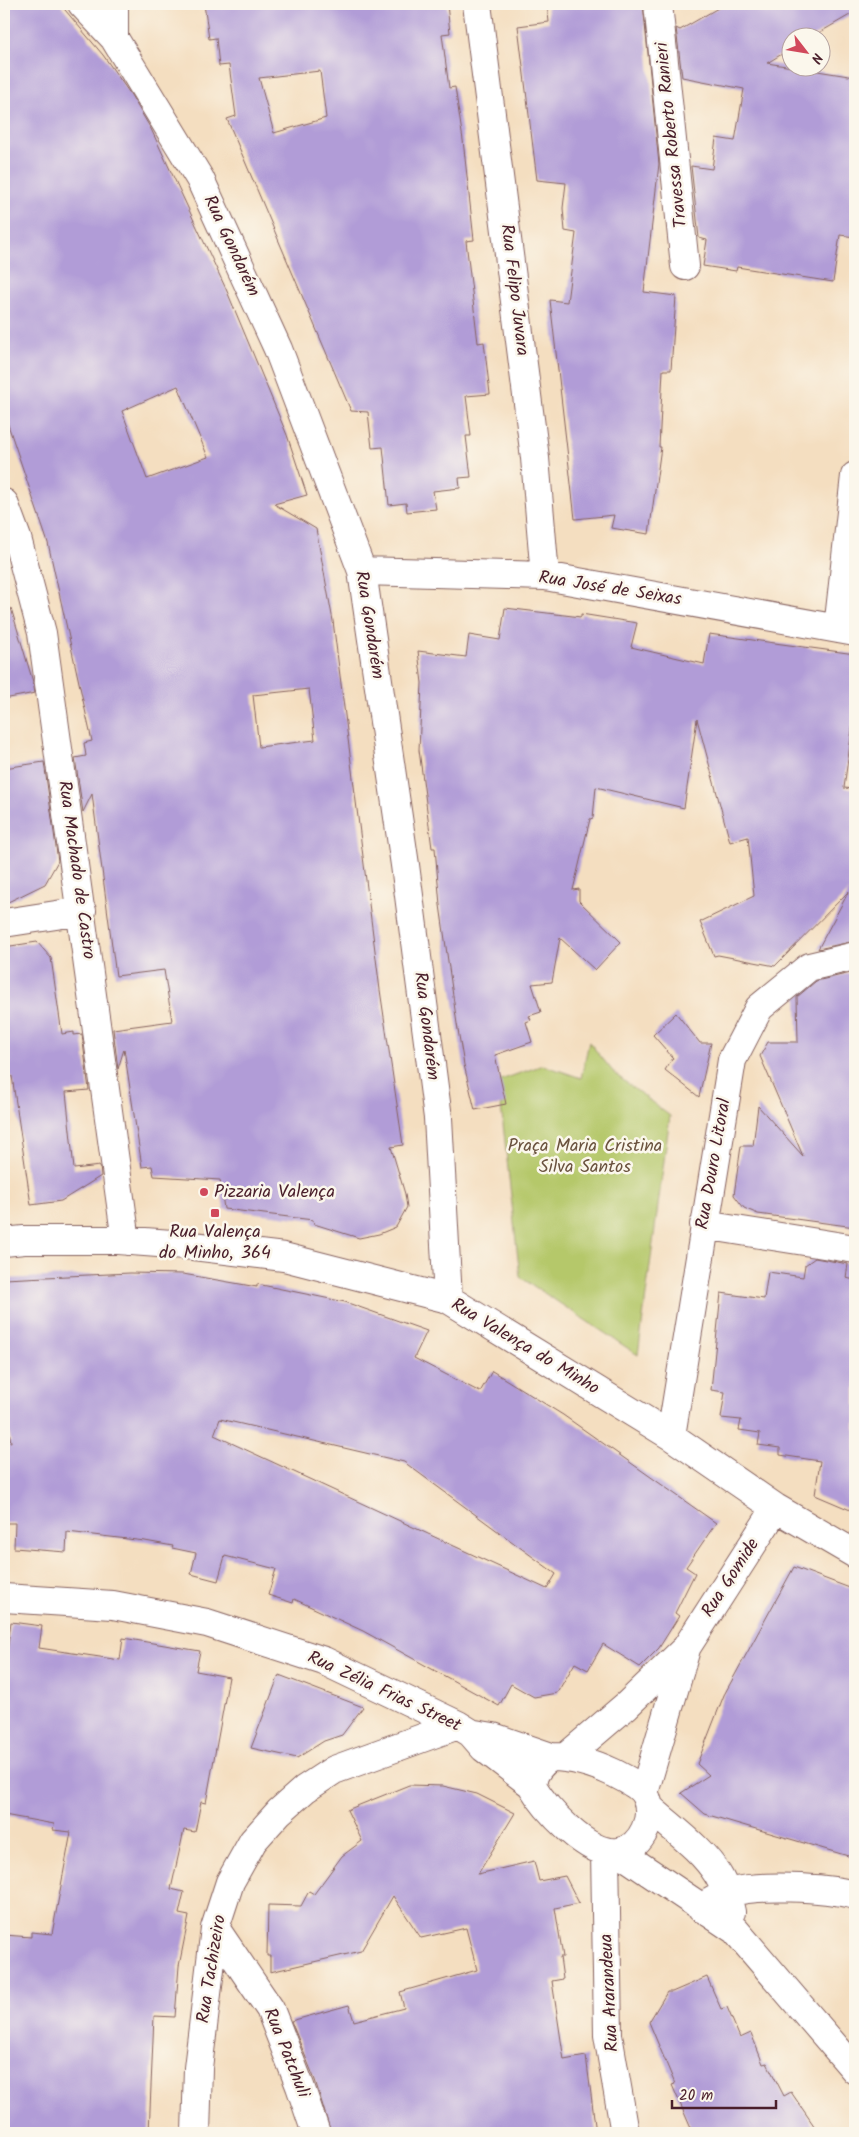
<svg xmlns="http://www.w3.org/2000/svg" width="859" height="2137" viewBox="0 0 859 2137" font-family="Kalam,sans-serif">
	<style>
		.green { fill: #b5c86b; stroke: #80744b }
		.building { fill: #b19cd7; fill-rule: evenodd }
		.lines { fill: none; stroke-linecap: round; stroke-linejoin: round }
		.minor-casing { stroke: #86625f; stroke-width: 30 }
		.minor { stroke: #fff; stroke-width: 28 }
		.poi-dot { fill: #d1495b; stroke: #fbf7ec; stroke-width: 2 }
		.labels { text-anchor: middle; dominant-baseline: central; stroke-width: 5; stroke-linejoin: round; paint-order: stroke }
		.street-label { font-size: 18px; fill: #4a1f2b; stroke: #fbf7ec }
		.park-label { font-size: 18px; fill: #6a523e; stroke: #fbf7ec }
		.poi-label { font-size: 18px; fill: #4a1f2b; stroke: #fbf7ec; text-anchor: start }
	</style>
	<rect width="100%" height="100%" fill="#fbf7ec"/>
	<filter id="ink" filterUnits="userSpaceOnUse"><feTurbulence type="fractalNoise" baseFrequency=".02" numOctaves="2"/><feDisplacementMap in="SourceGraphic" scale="10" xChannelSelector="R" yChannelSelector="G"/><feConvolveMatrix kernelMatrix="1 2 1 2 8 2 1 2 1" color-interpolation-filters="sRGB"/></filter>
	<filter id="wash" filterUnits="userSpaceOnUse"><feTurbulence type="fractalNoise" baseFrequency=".0096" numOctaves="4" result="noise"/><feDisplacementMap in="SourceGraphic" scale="20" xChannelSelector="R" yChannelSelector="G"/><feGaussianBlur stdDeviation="1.12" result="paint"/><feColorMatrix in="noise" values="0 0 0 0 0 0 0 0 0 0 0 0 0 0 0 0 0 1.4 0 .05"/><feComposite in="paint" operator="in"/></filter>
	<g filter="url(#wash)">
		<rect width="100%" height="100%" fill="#f4dec0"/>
		<path class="green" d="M589,1042l26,32 55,42 -32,239 -118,-78 -19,-171 -6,-24 48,-17 38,13z"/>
		<g id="blocks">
			<path class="building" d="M4,4h56l43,51 28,40 20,34 75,160 61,146 20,60 -33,9 42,25 17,92 47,369 23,155 -12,2 14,47 2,13 -11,20 -17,7 -20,4 -45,-14 -1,-4 -89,-11 -4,-29 -66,-4 -2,-10 -10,1 -18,-118 -6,20 -5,-40 59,-8 -8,-51 -48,6 -24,-182 -9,18 -8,-54 11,-2 -2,-13 8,-2 -44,-198 -44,-130zM178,386l30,71 -61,22 -25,-68zM309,689l6,51 -56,7 -6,-52z
				M204,4h243l3,29 -8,1 7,54 6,-1 8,53 11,100 -8,1 12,102 6,-1 6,52 -24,2 5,40h-5l5,41 -12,1 1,10 -27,3 3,18 -29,3 -1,-9 -17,2 -6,-58 -11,1 -4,-36 -17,-1 -124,-292 9,-3 -7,-51 -10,1 -3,-28 -7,1zM320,71l6,47 -52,15 -15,-55z
				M547,4h96l16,160 -15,128 32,4 -5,74h-8l-4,77h2l-12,87 -38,-6 3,-13 -39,4 -25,-219 17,2 9,-69 -11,-2 -2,-23 3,-25 -29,-3 -19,-154 31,-4z
				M725,4h130v8l-45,26h-18v10l-25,15 88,14v160l-15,-2 -7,47 -96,-15 -1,4 -33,-5 4,-26 -8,-2 -8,-72 21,3 4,-31 19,3 9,-52 -62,-12 -6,-49 4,2z
				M11,608l22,74 2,11 -31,6v-90z
				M505,608l76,9v-3l56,9 -6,24 73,17 5,-30 146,20v54l-11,80 11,1v152l-37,8 31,-58 -74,75 -57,-11 -4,1 -14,-34 54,-26 -6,-59 -18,5 -33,-123 -13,89 -88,-21 -3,31 -3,1 -17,71 6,-1v12l42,41 -26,28 -35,-32 -8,44 -20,2 9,28 -12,4 2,4 -5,2 6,20 -37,13 11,49 -31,6 -11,-45 -7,-41 -17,-119 -5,-57h-3l-13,-98 3,-67 -4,-32 48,6 3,-22 31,5z
				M44,762l14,99 -13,23 -41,20v-136z
				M37,942l14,16 11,76 12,-2v3l8,-1 7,56 -23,2 8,77 26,-3 1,10 -40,25 -30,4 -19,-129 -8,2v-131z
				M855,972v255l-97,-13 -14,-6 -10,-13 7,-49h12l5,-40 45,50 -43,-100 8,-14h30l-1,-45 19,-16z
				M676,1013l24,30h11l-12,54 -34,-27 8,-12 -20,-23z
				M815,1258l33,6 -2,14 9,2v232l-40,-17 5,-34 -40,-6v-7l-22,-3 2,-12 -21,-3 2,-10 -20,-2 4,-26 -14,-2 10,-97 43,6 4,-27 35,5 2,-12z
				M130,1273l53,1 74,13v-3l88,18 82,29 -13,27 66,34 12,-21 71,44 153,108 -30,44 9,6 -20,40 4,3 -20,32 -19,19 -37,-23 -15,26 -13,-7 -18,30 -23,4 -23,-13 -12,22 -136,-75 -69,-32 -1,4 -25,-8 8,-26 -51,-13 -7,25 -27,-7 5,-21 -24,-5 1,-2 -28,-5 -78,-9 -1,20 -52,-4 1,-25h-11v-82l7,1 -7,-38v-125zM220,1419l184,43 152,112 -9,15 -333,-154z
				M794,1567l61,23v268l-150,-44 -24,-21 28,-18 -12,-11 27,-69z
				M11,1622l31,4 -3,22 81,12 3,-22 77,13 -4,20 33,6 -23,126 -5,-1 -6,30 -11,-2 -13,59 13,3 -5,22 10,2 -10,50 -4,51 -21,-1 -5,117h-145v-198l27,2v-5l21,2 19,-102 -18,-2 1,-6 -50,-9v-141z
				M279,1675l84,32 -21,28 -18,6 -27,17 -46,-10z
				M409,1785l34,1 34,8 38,19 -37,61 56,-13 5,20 26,-5 14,27 -24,5 8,49h-3l3,22 -11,2 12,79 22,-4 10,77h-265l-16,-53 -24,-59 58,-16 5,16 50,-13 -4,-16 77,-22 -11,-42 -45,10 -28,-42 -32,55 -91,21v-16h-3l1,-51 33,1 8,-15 5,3 28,-38 20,-15 -15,-31z
				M707,1977l14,32 6,-2 13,31 11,-5 12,31 4,-1 17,33 7,-4 28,41h-126l-21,-48 3,-1 -26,-62 18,-30h5z"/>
		</g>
	</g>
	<g filter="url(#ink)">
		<use href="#blocks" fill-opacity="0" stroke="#86625f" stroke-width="1"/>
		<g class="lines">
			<defs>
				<path id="minor" d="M82,4l32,34
					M114,4v34l86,141 78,170 84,222 43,294 33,253 10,181
					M477,4l58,454 10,118
					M658,4l27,262
					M4,503l13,35 25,95 84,608
					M362,571l183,5 310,56
					M838,629l17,-153
					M4,923l78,-12
					M704,1225l151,24
					M4,1242l20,-2h94l67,5 99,12 164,42 223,137 105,72 79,46
					M671,1436l61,-376 27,-52 50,-41 46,-11
					M4,1598l109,7 94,18 117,38 134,64 13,8 13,15 47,36
					M475,1734l18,3 58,20
					M551,1757c23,0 42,6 63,16 9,5 26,12 31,22 11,20 -2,53 -27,57 -30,5 -73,-44 -87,-68 4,-13 9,-20 20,-27z
					M566,1757l61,-52 59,-57 90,-140
					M644,1793l42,-144
					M650,1808c23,21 52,41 68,67 7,11 10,24 13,37
					M605,1851l3,184 17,98
					M619,1852l116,78 120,140
					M701,1908c8,-5 18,-12 27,-15 30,-9 96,-6 127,2
					M215,1928l55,81 30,77 16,47
					M196,2133l2,-65 17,-140 15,-46 23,-41 26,-29 26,-23 29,-19 124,-45"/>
			</defs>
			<use href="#minor" class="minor-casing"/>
			<use href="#minor" class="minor"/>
		</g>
	</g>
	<g class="poi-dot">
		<circle cx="204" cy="1192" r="5"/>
		<rect x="210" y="1208" width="10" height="10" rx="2.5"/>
	</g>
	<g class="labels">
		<g class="street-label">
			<text transform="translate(672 135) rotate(-96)">Travessa Roberto Ranieri</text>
			<text transform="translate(231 246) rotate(65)">Rua Gondarém</text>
			<text transform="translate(514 290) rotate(83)">Rua Felipo Juvara</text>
			<text transform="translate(610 589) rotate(9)">Rua José de Seixas</text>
			<text transform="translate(369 625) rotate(81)">Rua Gondarém</text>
			<text transform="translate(76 870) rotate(82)">Rua Machado de Castro</text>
			<text transform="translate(426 1026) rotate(83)">Rua Gondarém</text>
			<text transform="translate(714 1164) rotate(-80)">Rua Douro Litoral</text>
			<text transform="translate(525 1347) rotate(31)">Rua Valença do Minho</text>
			<text transform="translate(731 1578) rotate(-57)">Rua Gomide</text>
			<text transform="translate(384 1692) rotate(25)">Rua Zélia Frias Street</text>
			<text transform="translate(212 1969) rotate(-81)">Rua Tachizeiro</text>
			<text transform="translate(610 1993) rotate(-93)">Rua Ararandeua</text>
			<text transform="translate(286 2053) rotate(68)">Rua Patchuli</text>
		</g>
		<g class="park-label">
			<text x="585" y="1146">Praça Maria Cristina<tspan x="585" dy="21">Silva Santos</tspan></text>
		</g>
		<g class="poi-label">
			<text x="214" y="1192">Pizzaria Valença</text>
			<text x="215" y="1232" text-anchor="middle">Rua Valença<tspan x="215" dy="21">do Minho, 364</tspan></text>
		</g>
	</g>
	<rect width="859" height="2137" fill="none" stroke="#fbf7ec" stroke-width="20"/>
	<g transform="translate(806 52) rotate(121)"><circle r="24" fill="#fbf7ec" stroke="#b4a19f"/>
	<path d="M0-4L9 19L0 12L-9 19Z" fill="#d1495b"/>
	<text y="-8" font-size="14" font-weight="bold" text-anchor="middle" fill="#4a1f2b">N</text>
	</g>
	<path d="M672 2100v8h104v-8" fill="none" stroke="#4a1f2b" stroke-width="2.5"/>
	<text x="679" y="2100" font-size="15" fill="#4a1f2b" stroke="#fbf7ec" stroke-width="4" paint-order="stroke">20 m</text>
</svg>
